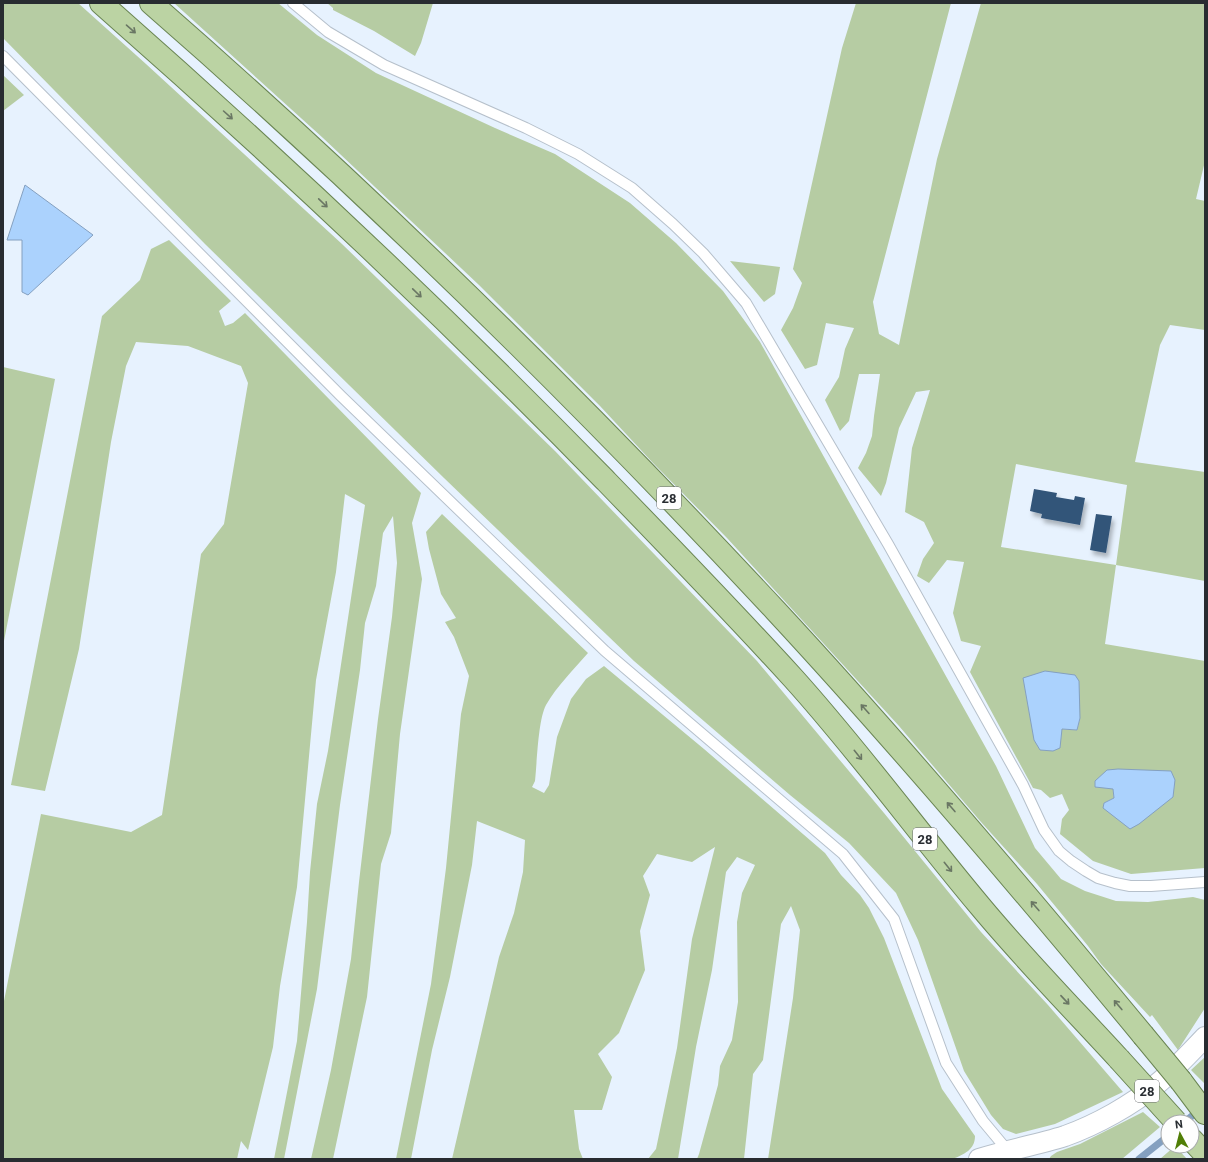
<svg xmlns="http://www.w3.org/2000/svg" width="1208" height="1162" viewBox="0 0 1208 1162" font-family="Roboto,sans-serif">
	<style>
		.green { fill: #b6cca3; fill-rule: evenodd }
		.water { fill: #abd2fd; stroke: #84a0c0 }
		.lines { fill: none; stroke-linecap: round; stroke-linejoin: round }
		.stream { stroke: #84a0c0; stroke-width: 7 }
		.building { fill: #335579; filter: url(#shadow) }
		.service-casing { stroke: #b6c0cb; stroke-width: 12 }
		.minor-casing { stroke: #b6c0cb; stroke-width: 22 }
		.primary-casing { stroke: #6a8553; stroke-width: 24 }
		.service { stroke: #fff; stroke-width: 10 }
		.minor { stroke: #fff; stroke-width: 20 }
		.primary { stroke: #bbd3a3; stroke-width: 22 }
		.primary-bridge-casing { stroke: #6a8553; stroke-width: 24; stroke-linecap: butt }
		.primary-bridge { stroke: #bbd3a3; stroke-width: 22 }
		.oneway { stroke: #6a7764 }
		.labels { text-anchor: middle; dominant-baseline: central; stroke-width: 4; stroke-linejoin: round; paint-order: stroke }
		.shield { fill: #fefefe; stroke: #686b6e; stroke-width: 1 }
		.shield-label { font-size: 13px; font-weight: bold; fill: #282c31 }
	</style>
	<defs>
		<filter id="shadow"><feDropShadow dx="2.5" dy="4.5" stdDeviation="2" flood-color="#0004"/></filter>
	</defs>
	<rect width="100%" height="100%" fill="#e7f2fe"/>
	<path class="green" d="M3,3h75l68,61 196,180 213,207 202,210 127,152 97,119 67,73 75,87 -68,32 -39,10 -13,-5 -12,-14 -27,-44 -46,-131 -22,-47 -47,-50 -59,-48 -156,-134 -190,-183 -239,-234 -202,-206z
		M174,3h104l39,32 59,38 119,55 60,26 75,49 46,40 47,48 37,51 236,424 39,82 26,31 24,12 31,10 32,1 45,-5 12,3v108l-27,42 -26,-35 -2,2 -49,-53 -13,-18 -51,-62 -56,-62 -82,-96 -172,-188 -74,-75 -53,-57 -121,-121 -156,-147z
		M327,3h106l-12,40 -6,13 -41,-25 -41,-21v-2z
		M856,3h95l-78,299 6,32 20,11 38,-186 44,-156h224v158l-9,38 9,2v129l-35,-5 -10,20 -25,117 70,10v109l-89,-16 -11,79 100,17v207l-74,6 -38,-13 -33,-27 2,-15 7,-9 -7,-16 -12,4 -9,-8 -8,-2 -63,-116 11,-26 -20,-5 -8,-28 11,-51 -17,-2 -18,23 -12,-7 6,-17 11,-16 -10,-21 -19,-10 7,-64 18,-58 -14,2 -17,36 -13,55 -5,13 -23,-28 8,-15 6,-17 2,-20 6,-42h-21l-10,47 -9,10 -15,-31 14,-23 6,-28 9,-21 -28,-5 -9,42 -12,4 -24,-39 12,-22 9,-25 -9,-14 49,-221zM1016,464l111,21 -11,80 -115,-18zM1080,718l-3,12 -15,-1zM1113,789l17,40 -26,-26 10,-5z
		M3,75l21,20 -21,16z
		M169,240l62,61 -12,10 6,15 8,-3 12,-10 176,180 -9,30 10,56 -22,155 -9,99 -10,31 -14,133 -34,162h-22l20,-89 20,-111 8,-77 19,-163 14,-102 5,-54 -4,-47 -10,17 -7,53 -11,37 -5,47 -20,135 -23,184 -33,170h-10l23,-118 10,-119 3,-50 7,-68 11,-53 37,-246 -20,-11 -9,78 -20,108 -19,207 -17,99 -7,61 -25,103 -7,-9 -4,18h-234v-153l38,-192 90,18 31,-17 39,-261 23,-30 24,-141 -7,-17 -53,-20 -52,-4 -10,24 -15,76 -32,207 -34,142 -34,-6 91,-469 38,-36 11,-31z
		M730,261l50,6 -5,27 -11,8z
		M3,367l52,12 -52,267z
		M442,514l146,139c-14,16 -31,33 -42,52 -8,15 -9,58 -11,76l-3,6 12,6 5,-8 8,-48 14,-38 15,-20 18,-13 100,83 121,104 16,22 19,20 9,13 15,30 58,151 33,47c0,14 -11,18 -22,23h-185l25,-161 7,-68 -9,-24 -10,18 -18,136 -10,14 -9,85h-47l2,-5 19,-69 2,-19 12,-26 6,-38 -1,-80 5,-29 13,-28 -18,-8 -11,15 -14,98 -16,77 -18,112h-30l8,-10 21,-101 15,-109 23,-92 -23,15 -35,-8 -14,22 7,19 -10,36 5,39 -26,63 -21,21 14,23 -10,33h-28l5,39 4,10h-131l47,-202 15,-44 9,-41 2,-32 -48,-19 -5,44 -22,112 -18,73 -21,109h-15l35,-175 15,-116 15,-154 8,-38 -15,-39 -9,-15 11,-4 -15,-24 -12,-45 -3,-17z
		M1205,1057v27l-14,-14z
		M1143,1112l17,15 -38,32h-73l2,-3 6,-4 23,-8z
		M1175,1146l12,13h-27z"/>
	<path class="water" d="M25,185l68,50 -65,60 -6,-3v-52h-15z
		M1045,671l30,4 4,6 1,37 -3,12 -15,-1 -2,19 -7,3 -13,-1 -6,-10 -11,-62z
		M1118,769l53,2 4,9 -2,17 -34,27 -9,5 -27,-21 1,-5 10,-5 -1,-9 -18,-2v-6l12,-11z"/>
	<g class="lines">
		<path class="stream" d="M1185,1122l15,-13
			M1139,1159l29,-23"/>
	</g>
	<path class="building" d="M1034,489l23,4 -1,4 18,3 1,-4 10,2 -5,27 -39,-7 1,-4 -12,-3z
		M1096,514l16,2 -6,37 -16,-3z"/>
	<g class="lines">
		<defs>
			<path id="service" d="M293,3l35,29 56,33 142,63 52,26 54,34 41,36 30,29 43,50 142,241 135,241 21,45 15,21 12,10 15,10 12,7 17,5 15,3h21l54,-4
				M3,56l338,340 264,255 238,203 51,65 52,144 37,58 25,30"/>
			<path id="minor" d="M979,1159c28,-9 58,-14 86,-23 31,-11 67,-31 92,-52 17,-14 33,-31 48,-47"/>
			<path id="primary" d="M101,3c174,153 342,311 504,477 63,65 127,131 188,198 66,73 124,153 187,228 44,53 93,103 139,153
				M151,3c219,191 427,395 625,608 127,137 248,280 367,424
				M1181,1081l24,32
				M1192,1140l13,14"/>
		</defs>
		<use href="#service" class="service-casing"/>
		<use href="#minor" class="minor-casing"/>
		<use href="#primary" class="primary-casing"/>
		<use href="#service" class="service"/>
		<use href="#minor" class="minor"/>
		<use href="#primary" class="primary"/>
		<defs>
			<path id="primary-bridge" d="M1143,1035l38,46
				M1119,1059l57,63"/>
		</defs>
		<use href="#primary-bridge" class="primary-bridge-casing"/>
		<use href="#primary-bridge" class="primary-bridge"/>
	</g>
	<defs><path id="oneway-shaft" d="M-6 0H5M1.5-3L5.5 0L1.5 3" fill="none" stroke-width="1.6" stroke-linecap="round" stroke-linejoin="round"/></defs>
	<g class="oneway">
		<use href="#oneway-shaft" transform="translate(131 29) rotate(41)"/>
		<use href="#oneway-shaft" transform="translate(228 115) rotate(42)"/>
		<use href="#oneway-shaft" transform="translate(323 203) rotate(44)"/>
		<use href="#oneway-shaft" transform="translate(417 293) rotate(44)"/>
		<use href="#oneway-shaft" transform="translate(865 709) rotate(-132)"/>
		<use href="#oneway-shaft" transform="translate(858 755) rotate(51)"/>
		<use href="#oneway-shaft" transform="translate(951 807) rotate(-131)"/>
		<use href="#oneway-shaft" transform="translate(948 867) rotate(51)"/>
		<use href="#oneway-shaft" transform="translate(1035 906) rotate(-131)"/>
		<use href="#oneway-shaft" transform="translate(1065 1000) rotate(47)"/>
		<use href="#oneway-shaft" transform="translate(1118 1005) rotate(-130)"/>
	</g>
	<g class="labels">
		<g class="shield">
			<rect x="657" y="487" width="24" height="22" rx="3"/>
			<rect x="913" y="828" width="24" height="22" rx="3"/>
			<rect x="1135" y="1080" width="24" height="22" rx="3"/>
		</g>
		<g class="shield-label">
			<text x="669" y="498">28</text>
			<text x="925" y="839">28</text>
			<text x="1147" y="1091">28</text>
		</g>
	</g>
	<rect width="1208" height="1162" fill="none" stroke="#282c31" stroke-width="8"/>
	<g transform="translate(1180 1134) rotate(353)"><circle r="19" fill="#fefefe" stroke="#a8aaac"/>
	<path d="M0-3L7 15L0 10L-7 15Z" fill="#507e06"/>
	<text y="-6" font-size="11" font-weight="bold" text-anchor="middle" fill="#282c31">N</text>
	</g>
</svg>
